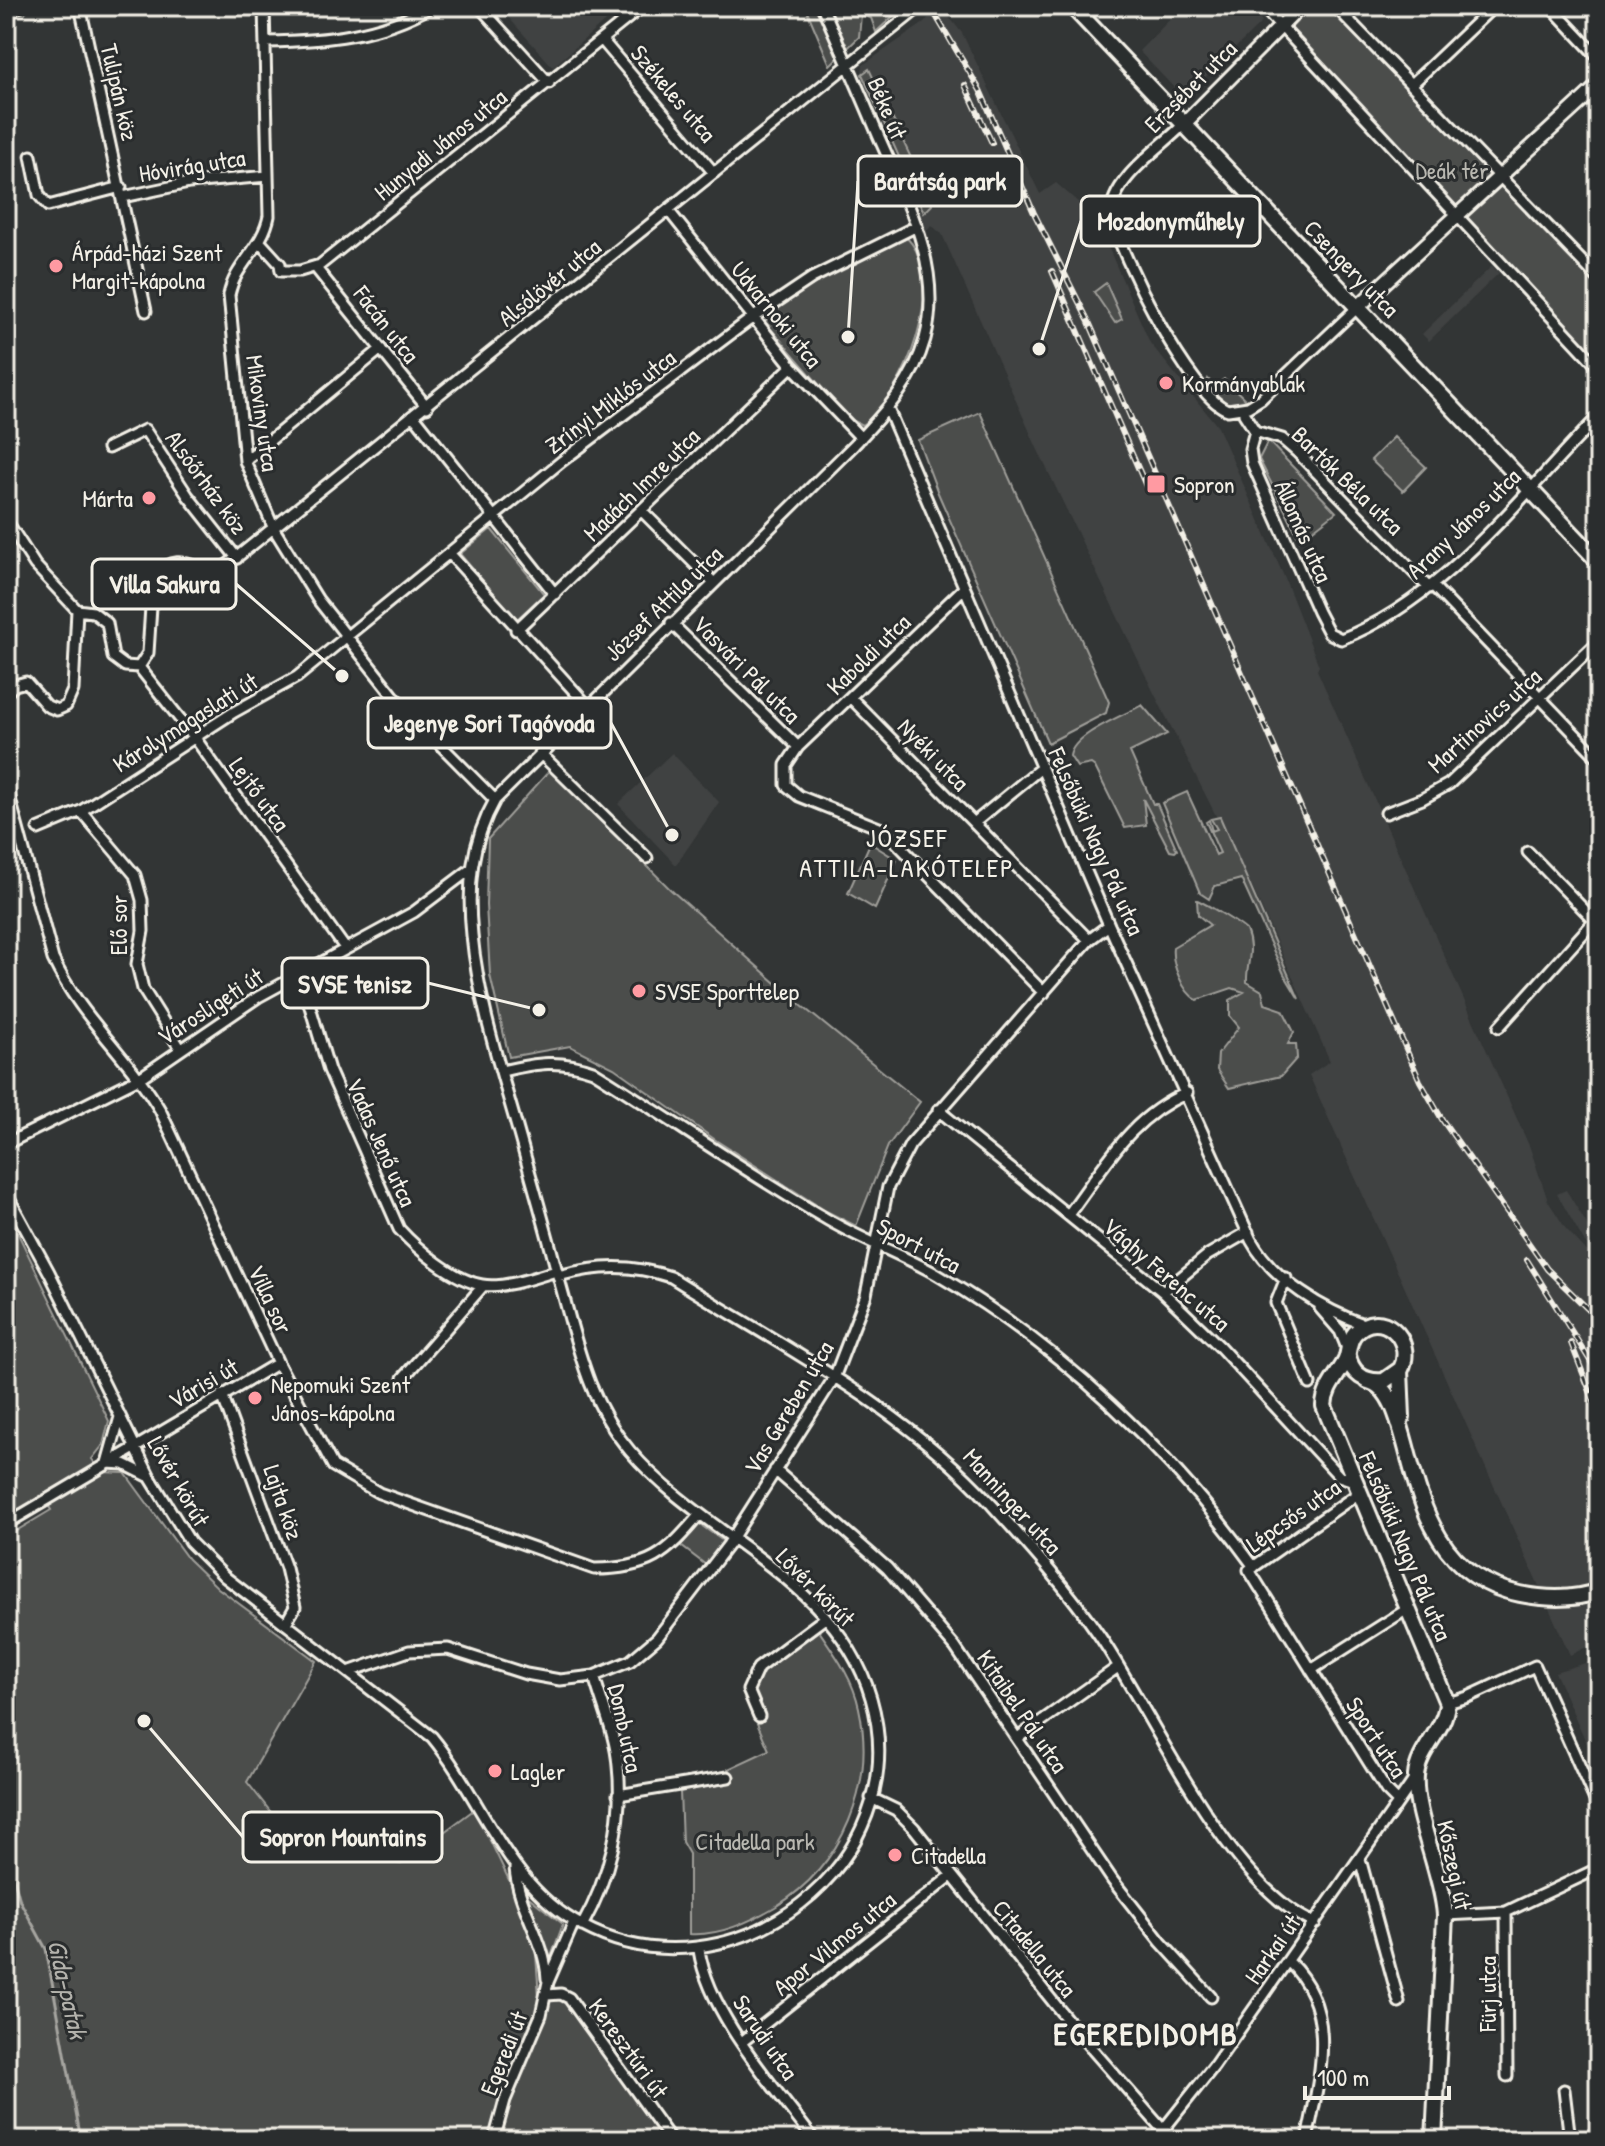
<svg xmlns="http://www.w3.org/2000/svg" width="1605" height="2146" viewBox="0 0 1605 2146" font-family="'Patrick Hand',sans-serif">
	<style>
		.built { fill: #404242 }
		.green { fill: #4b4d4c; stroke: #a09f9a; stroke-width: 2 }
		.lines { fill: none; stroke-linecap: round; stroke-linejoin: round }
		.stream { stroke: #a6a5a0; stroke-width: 3 }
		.minor-casing { stroke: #f4f1e8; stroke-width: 15 }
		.tertiary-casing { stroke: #f4f1e8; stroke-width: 18 }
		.secondary-casing { stroke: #f4f1e8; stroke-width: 20 }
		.minor { stroke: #2a2d2e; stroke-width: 9 }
		.tertiary { stroke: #2a2d2e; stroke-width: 12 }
		.secondary { stroke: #2a2d2e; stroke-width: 14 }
		.rail-casing { stroke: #f4f1e8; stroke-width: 6 }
		.rail { stroke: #2a2d2e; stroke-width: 3; stroke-dasharray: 9; stroke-linecap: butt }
		.poi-dot { fill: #ff9aa2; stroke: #2a2d2e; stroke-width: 3 }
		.labels { text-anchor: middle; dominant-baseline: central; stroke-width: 6; stroke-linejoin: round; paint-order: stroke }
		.street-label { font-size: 24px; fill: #f4f1e8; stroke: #2a2d2e }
		.park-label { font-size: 24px; fill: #b9b8b1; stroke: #2a2d2e }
		.poi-label { font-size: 24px; fill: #f4f1e8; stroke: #2a2d2e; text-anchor: start }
		.neighbourhood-label { font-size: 26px; letter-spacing: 2px; fill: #f4f1e8; stroke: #2a2d2e }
		.water-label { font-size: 26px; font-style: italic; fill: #b3b2ac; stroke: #2a2d2e }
		.district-label { font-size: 32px; font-weight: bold; letter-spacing: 2px; fill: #f4f1e8; stroke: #2a2d2e }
		.leader { fill: none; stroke: #f4f1e8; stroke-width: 3 }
		.callout-dot { fill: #f4f1e8; stroke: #2a2d2e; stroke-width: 3 }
		.callout { fill: #2a2d2e; stroke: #f4f1e8; stroke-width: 3 }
		.callout-label { font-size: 26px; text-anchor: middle; font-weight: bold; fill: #f4f1e8 }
	</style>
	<rect width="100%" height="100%" fill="#323535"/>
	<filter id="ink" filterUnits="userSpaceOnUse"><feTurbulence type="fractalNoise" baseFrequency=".0125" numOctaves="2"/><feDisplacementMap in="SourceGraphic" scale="16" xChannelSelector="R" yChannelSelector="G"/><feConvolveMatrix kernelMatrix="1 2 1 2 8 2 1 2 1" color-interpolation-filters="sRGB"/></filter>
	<g filter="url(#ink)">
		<path class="built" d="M498,6h124l-69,61z
			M920,6h5l6,7 -3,-7 7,4 5,-4 22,27 78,161 16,-11 39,34 55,126 68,84 67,152 34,87 -2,4 213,478 18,53 18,28 33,35v377l-29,14 -261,-580 21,-14 -76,-170 -101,-200 -116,-243 -95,-214 -11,-9 -6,8 -8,-20 4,-3 -59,-136 1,-9 61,-42 5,-6z
			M1183,6h63l16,16 -78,76 -45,-47z
			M1492,266l7,7 -70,68 -7,-7z
			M672,753l47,49 -43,63 -58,-61z
			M1566,1190l33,54v13l-14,-14 -28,-49z
			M1599,1659v112l-44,-99z"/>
		<path class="green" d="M805,6h99l-28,26 -5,-14 -10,-3 -2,22 -29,28z
			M1311,6h22l159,170 -36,33 -168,-178z
			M869,69l61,129 2,7 -8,8 -62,-139z
			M1499,183l100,104v78l-137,-147z
			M907,238c42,42 -1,157 -45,187l-14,-7 -83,-96c18,-29 109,-67 142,-84z
			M1106,283l16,36 -7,4 -21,-31z
			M1208,379l6,7 10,-7 22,21 -8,4h-13l-19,-19z
			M980,412l129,290 -3,11 -58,30 -110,-250 -20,-53z
			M1394,437l32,30 -23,24 -32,-31z
			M1268,441l68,71 -36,28 -41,-81z
			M491,529l53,65 -28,26 -56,-66z
			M1142,705l25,29 -37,18 23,52h4l20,46 -2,2 -5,-1 -27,-52 3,26 -21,3 -30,-61 -4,-3 -14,3 -7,-11c3,-22 53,-40 72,-51z
			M551,769l120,121 131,116 118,96 -32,44 -32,80 -30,-15 -109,-70 -103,-73 -44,-22 -61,11 -19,-82 -4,-70 2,-66z
			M1187,792l29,63 4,-2 -14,-31 3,-2 3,11 5,-2 -6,-10 9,-2 79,182 -15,-25 -43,-95 -26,7 -6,13 -9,-6 -38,-90z
			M870,843l27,17 -22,49 -27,-16z
			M1197,900c6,2 43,24 49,30 9,21 0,34 1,52l15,9 3,13 18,6 11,22 -6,12h8l1,14 -16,18 -52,12 -12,-18 1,-16 21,-27 -9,-11v-16l14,-8 -12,-4 -35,12c-14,-7 -26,-37 -24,-53l37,-22 -12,-10z
			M6,1209l103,212 -6,24 -11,14 9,13 24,1 63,86 30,29 98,73 -69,121 46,58 108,24 74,-55 69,144 -8,1 3,43 27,1 98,142h-658v-603l45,-27 -5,-8 -40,23z
			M698,1523l25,18 -17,24 -25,-19z
			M817,1628c17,25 36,50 42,80 17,77 -16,158 -84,199 -26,15 -55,29 -86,27v-80l-7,-12 -2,-50 49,-11 -1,-12 41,-19 -18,-40 9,-5 -7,-18 6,-20z
			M526,1895l37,29 -14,38z"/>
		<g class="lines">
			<path class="stream" d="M6,1850l14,51 26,48 35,191"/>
			<defs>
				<path id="minor" d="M80,6l66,305
					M264,6l5,210c-6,32 -34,48 -40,79l16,166 29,68 44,71 82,104 95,96
					M479,6l70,77
					M1262,6l337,362
					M1335,6l264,273
					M1550,6l49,52
					M6,10l16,-4
					M602,40l112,133
					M266,42c58,-1 114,-6 166,-36
					M1411,85l83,-79
					M1184,124c-23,24 -73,55 -73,91 9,40 80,183 117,195l20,-3 13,-8 98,-93
					M31,156l8,39 9,11 73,-19
					M123,197l66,-14 79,-7
					M668,210l124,156 69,72
					M261,243l19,21 1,7h19l20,-6 323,-259
					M315,267l112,140
					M888,409l221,516 142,315c22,40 73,71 115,85
					M1244,414l11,17 27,8 15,13 132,136
					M415,417l140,177
					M1255,431l-5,18 2,14 66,149 11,21 12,6c104,-40 181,-145 258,-223
					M108,448l37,-18 43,66 49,62
					M245,461l136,-112
					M642,511l71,71
					M6,520l29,45 42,45
					M450,554l137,151
					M1432,585l167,174
					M671,623l127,124 -12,18v20l13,11 85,34 160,163
					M516,630l276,-264
					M139,667l56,71 150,210
					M6,693l9,-8 11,-3 21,24 10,4 9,-4 7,-16 4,-80 16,2 14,11 6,34 12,9 14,1 9,-14 5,-77c26,-23 33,-11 63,-2l705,-568
					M851,698l238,242
					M798,747l166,-159
					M540,753l107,105
					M6,784l47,175c27,58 76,98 107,151l118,253 55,103 46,27 215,76c55,0 72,-14 106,-55
					M81,811l54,64 7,25 1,31 -6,33 6,25 37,59
					M1386,813l36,-14 27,-15 150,-143
					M974,823l67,-55
					M38,829l43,-18 153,-99 63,-35 265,-216 186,-140 64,-43 105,-52
					M6,839l13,-5
					M1528,852l68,70
					M300,973l29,97 70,159c19,21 55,51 83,56 22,4 54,-8 74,-14
					M1499,1027l100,-111
					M502,1071c34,-8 58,-12 91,0 77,48 151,100 230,146 36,22 76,36 113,57 125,73 234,176 318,293
					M938,1110l225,182 57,55 119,129 15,5
					M6,1144l135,-67 117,-80 156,-85 57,-43
					M6,1193l43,79 101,205 40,65 35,35 207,160c51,62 75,150 151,189 148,79 336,-62 288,-228 -34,-119 -167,-160 -241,-247 -42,-49 -53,-108 -70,-168 -11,-42 -23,-85 -35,-127 -19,-71 -46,-147 -53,-221 -5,-48 -1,-93 23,-135l359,-355c30,-32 59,-62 71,-106 19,-71 -19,-140 -47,-204 -18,-43 -37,-86 -56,-129
					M1068,1215c37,-49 61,-97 119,-122
					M558,1276c41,-11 73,-12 113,1 111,70 231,129 320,227 38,42 77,85 108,131 54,79 128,251 216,288
					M1286,1278l-10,25 34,81
					M1163,1292l45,-37 40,-23
					M1320,1308l20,23 7,17
					M403,1378l80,-92
					M222,1395l64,173 9,39 -9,16
					M107,1463l13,-46
					M107,1463l17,1 24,12
					M775,1470l112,98 68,79 158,234 48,61 50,55
					M1359,1493l-110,77 137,220 12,12
					M6,1524l272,-161
					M1311,1670l98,-62
					M351,1671l58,-20 39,-2 78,25 34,6 34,-4 36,-15 27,-23 71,-93 106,-167 32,-83 22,-108 22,-42 179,-205 20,-15
					M1447,1703l21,-6 67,-31 64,143
					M759,1716l-11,-26 10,-22 67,-50
					M1019,1737l99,-70
					M618,1795l110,-18
					M871,1798l25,12 18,18 164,205 85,97
					M1360,1859l39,143
					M515,1868c3,40 30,71 32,111
					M1506,1912l1,164
					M1445,1915l61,-3 93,-44
					M582,1926c27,-48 42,-105 36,-160 -2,-30 -16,-61 -24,-90
					M699,1950c10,65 76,137 115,190
					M1289,1962c51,49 30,116 18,178
					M547,1995l14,-1 8,4 102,142
					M743,2041l208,-165
					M1564,2090l6,50
					M1488,2138l1,2
					M494,2140l11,-40 36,-85 7,-33 26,-60
					M1155,2140l59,-74 202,-289"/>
				<path id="tertiary" d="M1184,124l117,-118
					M1359,306l240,-221"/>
				<path id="secondary" d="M1072,6l527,556
					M1348,1356c4,18 17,27 36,25l17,-12c15,-30 -21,-63 -46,-36 -8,9 -5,19 -10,29 -9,16 -20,26 -21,44l123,297c-2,28 -29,46 -31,73 -3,37 26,96 29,139l-11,225
					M1400,1370l2,47
					M1368,1381c56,13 21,187 152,213 25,5 54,6 79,-3"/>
			</defs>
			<use href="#minor" class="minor-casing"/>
			<use href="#tertiary" class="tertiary-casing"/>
			<use href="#secondary" class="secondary-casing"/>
			<use href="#minor" class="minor"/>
			<use href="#tertiary" class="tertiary"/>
			<use href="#secondary" class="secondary"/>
			<defs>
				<path id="rail" d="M930,6l50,84 54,123 55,109 331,759 23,40 104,148 52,51
					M965,85l27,58
					M1052,271l94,215
					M1527,1260l72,115
					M1571,1343l28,71"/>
			</defs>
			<use href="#rail" class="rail-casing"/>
			<use href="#rail" class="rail"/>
		</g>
	</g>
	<g class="poi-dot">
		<circle cx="56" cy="266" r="8"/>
		<circle cx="1166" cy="383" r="8"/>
		<rect x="1146" y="474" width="20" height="20" rx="4"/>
		<circle cx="149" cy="498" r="8"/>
		<circle cx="639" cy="991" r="8"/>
		<circle cx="255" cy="1398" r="8"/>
		<circle cx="495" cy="1771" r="8"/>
		<circle cx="895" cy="1855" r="8"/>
	</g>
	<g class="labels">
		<g class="street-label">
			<text transform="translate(1190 86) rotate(-45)">Erzsébet utca</text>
			<text transform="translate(120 92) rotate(77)">Tulipán köz</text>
			<text transform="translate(674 93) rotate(50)">Székeles utca</text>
			<text transform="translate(888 108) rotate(67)">Béke út</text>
			<text transform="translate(440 144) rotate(-39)">Hunyadi János utca</text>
			<text transform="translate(192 165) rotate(-9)">Hóvirág utca</text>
			<text transform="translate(1352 268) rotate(46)">Csengery utca</text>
			<text transform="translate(549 282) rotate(-39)">Alsólövér utca</text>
			<text transform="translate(777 314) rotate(51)">Udvarnoki utca</text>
			<text transform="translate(387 324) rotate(52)">Fácán utca</text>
			<text transform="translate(610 401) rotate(-37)">Zrínyi Miklós utca</text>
			<text transform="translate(263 413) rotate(82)">Mikoviny utca</text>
			<text transform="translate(1348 480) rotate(44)">Bartók Béla utca</text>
			<text transform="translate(207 482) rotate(54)">Alsóőrház köz</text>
			<text transform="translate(641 484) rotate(-44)">Madách Imre utca</text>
			<text transform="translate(1463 523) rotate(-44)">Arany János utca</text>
			<text transform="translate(1304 531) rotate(66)">Állomás utca</text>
			<text transform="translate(663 603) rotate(-44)">József Attila utca</text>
			<text transform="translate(868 654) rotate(-44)">Kaboldi utca</text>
			<text transform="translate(747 669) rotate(45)">Vasvári Pál utca</text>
			<text transform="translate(1484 720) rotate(-42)">Martinovics utca</text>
			<text transform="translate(185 722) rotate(-32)">Károlymagaslati út</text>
			<text transform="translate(934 754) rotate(46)">Nyéki utca</text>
			<text transform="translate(260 794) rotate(54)">Lejtő utca</text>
			<text transform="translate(1097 841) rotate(66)">Felsőbüki Nagy Pál utca</text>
			<text transform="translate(118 925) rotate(-90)">Elő sor</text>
			<text transform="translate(210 1006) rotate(-33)">Városligeti út</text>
			<text transform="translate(382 1142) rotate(66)">Vadas Jenő utca</text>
			<text transform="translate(919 1245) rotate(28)">Sport utca</text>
			<text transform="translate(1167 1274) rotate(41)">Vághy Ferenc utca</text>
			<text transform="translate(271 1299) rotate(65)">Villa sor</text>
			<text transform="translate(203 1383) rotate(-30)">Várisi út</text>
			<text transform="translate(788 1407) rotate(-59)">Vas Gereben utca</text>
			<text transform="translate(179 1481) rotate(60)">Lővér körút</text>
			<text transform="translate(1013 1501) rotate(48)">Manninger utca</text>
			<text transform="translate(284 1502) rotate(71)">Lajta köz</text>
			<text transform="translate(1293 1515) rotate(-35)">Lépcsős utca</text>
			<text transform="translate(1406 1546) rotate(67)">Felsőbüki Nagy Pál utca</text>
			<text transform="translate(816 1587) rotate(45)">Lővér körút</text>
			<text transform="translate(1023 1711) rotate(56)">Kitaibel Pál utca</text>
			<text transform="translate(626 1728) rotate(78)">Domb utca</text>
			<text transform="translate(1377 1737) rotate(57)">Sport utca</text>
			<text transform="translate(1455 1865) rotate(78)">Kőszegi út</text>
			<text transform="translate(834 1943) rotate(-39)">Apor Vilmos utca</text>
			<text transform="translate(1035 1948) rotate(51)">Citadella utca</text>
			<text transform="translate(1272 1949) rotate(-55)">Harkai út</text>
			<text transform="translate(1487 1994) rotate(-90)">Fürj utca</text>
			<text transform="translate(766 2037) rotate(56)">Sarudi utca</text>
			<text transform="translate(629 2048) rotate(54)">Keresztúri út</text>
			<text transform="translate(503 2053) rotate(-68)">Egeredi út</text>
		</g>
		<g class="park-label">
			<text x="1452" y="170">Deák tér</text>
			<text x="755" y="1841">Citadella park</text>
		</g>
		<g class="poi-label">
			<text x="72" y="252">Árpád-házi Szent<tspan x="72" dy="28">Margit-kápolna</tspan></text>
			<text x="1182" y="383">Kormányablak</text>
			<text x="1174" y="484">Sopron</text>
			<text x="133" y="498" text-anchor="end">Márta</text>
			<text x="655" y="991">SVSE Sporttelep</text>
			<text x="271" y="1384">Nepomuki Szent<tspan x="271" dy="28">János-kápolna</tspan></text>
			<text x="511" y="1771">Lagler</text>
			<text x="911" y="1855">Citadella</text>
		</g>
		<g class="neighbourhood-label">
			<text x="907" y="837">JÓZSEF<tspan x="907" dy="30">ATTILA-LAKÓTELEP</tspan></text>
		</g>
		<g class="water-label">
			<text transform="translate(68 1989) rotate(77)">Gida-patak</text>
		</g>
		<g class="district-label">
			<text x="1146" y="2033">EGEREDIDOMB</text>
		</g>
	</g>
	<path class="leader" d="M848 337L858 181M1039 349L1081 221M342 676L236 584M672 835L611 723M539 1010L428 983M144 1721L243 1837"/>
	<g class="callout-dot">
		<circle cx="848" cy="337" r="8"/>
		<circle cx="1039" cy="349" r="8"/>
		<circle cx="342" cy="676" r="8"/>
		<circle cx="672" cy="835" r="8"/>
		<circle cx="539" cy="1010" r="8"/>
		<circle cx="144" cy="1721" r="8"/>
	</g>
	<g class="callout">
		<rect x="858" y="156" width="164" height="50" rx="8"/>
		<rect x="1081" y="196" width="179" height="50" rx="8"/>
		<rect x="92" y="559" width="144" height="50" rx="8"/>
		<rect x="368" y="698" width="243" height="50" rx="8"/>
		<rect x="282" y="958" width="146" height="50" rx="8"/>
		<rect x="243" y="1812" width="199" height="50" rx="8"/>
	</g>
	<g class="callout-label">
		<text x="940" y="190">Barátság park</text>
		<text x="1171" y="230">Mozdonyműhely</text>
		<text x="164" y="593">Villa Sakura</text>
		<text x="489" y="732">Jegenye Sori Tagóvoda</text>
		<text x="355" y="993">SVSE tenisz</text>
		<text x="343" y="1846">Sopron Mountains</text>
	</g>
	<rect width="1605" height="2146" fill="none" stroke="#2a2d2e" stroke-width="32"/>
	<rect x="16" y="16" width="1573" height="2114" fill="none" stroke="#f4f1e8" stroke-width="3" filter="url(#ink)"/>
	<path d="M1305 2086v12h144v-12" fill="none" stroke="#f4f1e8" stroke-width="4"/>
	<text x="1317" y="2086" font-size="24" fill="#f4f1e8" stroke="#2a2d2e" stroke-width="6" paint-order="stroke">100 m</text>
</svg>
